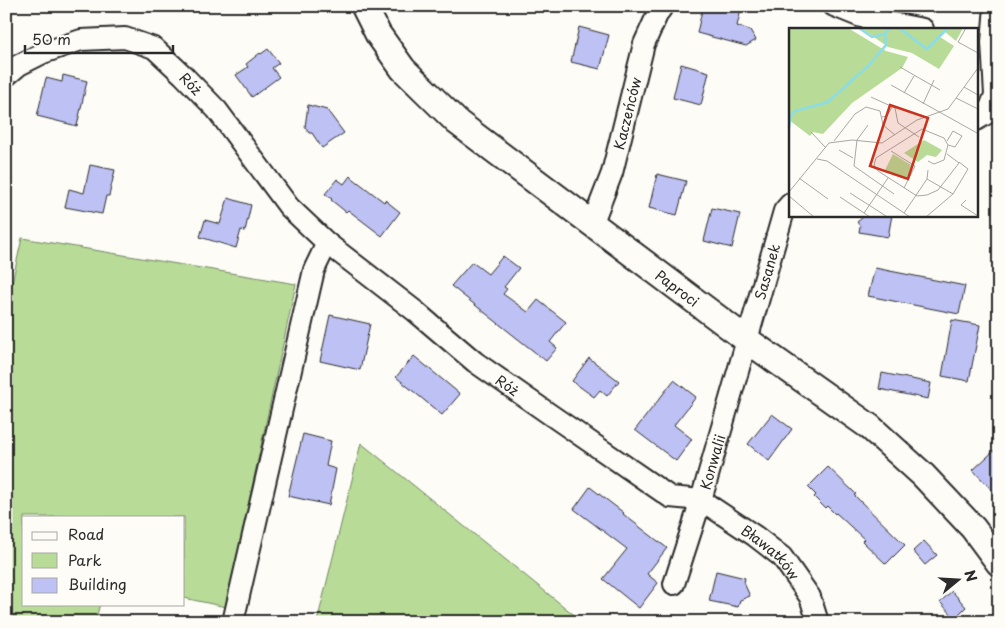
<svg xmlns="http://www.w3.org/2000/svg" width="1005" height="628" viewBox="0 0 1005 628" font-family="'Playpen Sans',sans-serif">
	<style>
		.green { fill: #b8dc97; stroke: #728461 }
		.building { fill: #bdc1f3; stroke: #2b2b2b }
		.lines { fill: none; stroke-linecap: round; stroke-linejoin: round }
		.minor-casing { stroke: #2b2b2b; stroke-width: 24 }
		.tertiary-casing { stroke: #2b2b2b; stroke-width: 29 }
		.minor { stroke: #fdfcf7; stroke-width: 20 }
		.tertiary { stroke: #fdfcf7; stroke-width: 25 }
		.labels { text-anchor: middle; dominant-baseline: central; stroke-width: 4; stroke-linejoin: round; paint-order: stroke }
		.street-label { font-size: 14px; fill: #2b2b2b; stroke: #fdfcf7 }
		.inset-river { fill: none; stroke: #8bdce6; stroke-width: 2.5 }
		.inset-road { fill: none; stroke: #a9a8a5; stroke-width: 1 }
		.view { fill: #c8321e; fill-opacity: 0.15; stroke: #c8321e; stroke-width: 2.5 }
		.inset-edge { fill: none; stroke: #2b2b2b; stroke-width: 2.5 }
	</style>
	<rect width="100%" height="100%" fill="#fdfcf7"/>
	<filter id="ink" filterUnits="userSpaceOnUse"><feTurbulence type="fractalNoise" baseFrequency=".02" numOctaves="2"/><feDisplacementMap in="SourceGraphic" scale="10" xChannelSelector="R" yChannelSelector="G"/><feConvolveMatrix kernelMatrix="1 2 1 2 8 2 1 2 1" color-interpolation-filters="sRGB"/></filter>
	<g filter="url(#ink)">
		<path class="green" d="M22,238l274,46 -70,323 -42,-9v-81h-160v87h76l-5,18h-89v-191l2,-28 -2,-4v-89z
			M361,443l222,179h-266z"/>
		<path class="building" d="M703,6h39l-5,20 13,4 6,10 -10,6 -49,-13z
			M579,27l30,8 -9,34 -29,-7z
			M268,49l11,14 -7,5 7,9 -27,20 -16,-22 12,-8 -2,-3 14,-11 1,1z
			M681,64l28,8 -8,33 -28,-7z
			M63,75l24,6 -10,45 -40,-10 9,-38 16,4z
			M308,105l19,5 17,23 -22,15 -10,-15h-3l-4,-6z
			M90,165l25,5 -6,26h-3l-4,18 -37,-7 4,-18 15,4z
			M657,174l29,7 -9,34 -28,-7z
			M350,176l34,26 1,-2 15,12 -18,24 -34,-26 -2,2 -15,-12 1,-1 -7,-5 12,-15 7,5z
			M228,198l23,7 -6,26 -4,-1 -5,18 -36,-11 5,-17 15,4z
			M712,208l28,6 -8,34 -28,-7z
			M862,215h30l-4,22 -29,-5 1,-6 -3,-4 5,-4z
			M503,256l16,12 -15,19 3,2 -4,5 25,18 10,-12 28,22 -16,20 7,6 -11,13 -95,-75 21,-24 16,12z
			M875,268l90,18 -6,28 -91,-18z
			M330,315l40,9 -10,46 -40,-9z
			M952,320l28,5 -11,56 -27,-5z
			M414,356l46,38 -18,21 -46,-38z
			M589,358l30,23 -12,15 -7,-6 -6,7 -22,-16z
			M882,373l49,10 -3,16 -49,-10z
			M674,380l22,17 -22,28 18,14 -16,22 -41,-31z
			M772,414l20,15 -23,32 -21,-17z
			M303,434l28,7 -5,25 10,3 -7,36 -41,-9z
			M999,446v52l-26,-28z
			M828,467l28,27 -2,1 51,50 -19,19 -24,-23 2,-2 -28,-26 -1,1 -8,-8 -2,2 -11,-11 2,-2 -8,-8z
			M590,487l34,26 -1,1 44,34 -20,26 11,9 -19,25 -36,-29 24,-30 -53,-40z
			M924,541l13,14 -12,10 -12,-14z
			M716,571l29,7 -1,5 6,13 -10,4 -2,7 -29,-6z
			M952,591l14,16 -11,11 -15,-16z"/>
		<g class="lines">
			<defs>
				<g id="minor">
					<path d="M834,6l27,11 62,12"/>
					<path id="s1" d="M6,76l13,-11 24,-12 38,-13 44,-2 29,10 29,27 34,35 72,97 38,36 88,68 60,51 73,51 122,84 31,3 54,36 27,21 28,40 8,25"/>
					<path d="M976,120l12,-7 7,-18 -3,-53 3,-36"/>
					<path id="s2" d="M593,222l19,-49 32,-129 14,-31 5,-7"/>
					<path id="s3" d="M674,584l27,-84 83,-289 6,-7"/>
					<path d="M233,622l81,-352 13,-27"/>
				</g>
				<g id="tertiary">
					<path id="s4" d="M364,6l14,28 25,35 54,53 290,218 123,87 53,48 50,53 26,35"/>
				</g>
			</defs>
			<use href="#minor" class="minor-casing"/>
			<use href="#tertiary" class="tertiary-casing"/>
			<use href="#minor" class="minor"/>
			<use href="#tertiary" class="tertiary"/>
		</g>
	</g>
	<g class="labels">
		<g class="street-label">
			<text stroke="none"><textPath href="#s1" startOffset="210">Róż</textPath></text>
			<text stroke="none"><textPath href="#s2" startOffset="114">Kaczeńców</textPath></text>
			<text stroke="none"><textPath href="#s3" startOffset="326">Sasanek</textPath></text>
			<text stroke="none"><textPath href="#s4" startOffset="426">Paproci</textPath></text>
			<text stroke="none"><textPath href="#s1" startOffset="650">Róż</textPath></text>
			<text stroke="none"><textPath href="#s3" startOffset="128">Konwalii</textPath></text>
			<text stroke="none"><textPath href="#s1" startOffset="966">Bławatków</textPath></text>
		</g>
	</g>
	<g transform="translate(789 28)">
		<rect width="189" height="189" fill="#fdfcf7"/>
		<path d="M0,0h59l38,23 22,6 -6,11 -50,35 -29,31 -10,-2 -3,4 -21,-16zM72,0h102l-7,13 -12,-10 -4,6 14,9 -15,23 -27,-16 -24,-6zM135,112l18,10 -6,7 -9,-2 -9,7 -14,-9zM104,126l18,11 -3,14 -23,-9z" fill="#b8dc97"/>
		<path class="inset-river" d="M70,0l13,9 12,-3M110,0l28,21 21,-21M0,100l1,-11 5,-6 33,-9 41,-37 17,-20 -1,-11 4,-6"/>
		<path class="inset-road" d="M177,0l-8,14 20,11M111,39l40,23M102,57l86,48M175,59l14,8M115,65l10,-17M82,69l24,11 3,15 21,14M167,70l22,11M134,76l11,-24M93,89l5,-1 5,-9M79,97l-11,15 -3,26 40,28M22,104l14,15M45,113l21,-27 11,-7 14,4 3,14 12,10M158,113l6,-10 9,5 -7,11 -7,-2M50,122l14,8M102,123l24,15 -11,22M28,131l10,2 83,56M139,133l6,3 10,-4 4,-15 -4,-7 -22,-9 -46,29 -2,7 4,6 39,25 10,-1 11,-5 21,-27 -12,-9M10,150l29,21M0,164l40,-49 23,-3 30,3 35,-23 31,-11 30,-41M61,165l36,23M164,166l15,-25 -9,-7M0,168l25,21M51,169l30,20M177,172l-5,5 17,11M75,185l24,-35M115,185l23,-34 1,-9M137,189l27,-23 -26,-15"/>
		<path class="view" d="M101,77l38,13 -20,61 -38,-13z"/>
		<rect width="189" height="189" class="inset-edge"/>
	</g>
	<rect width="1005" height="628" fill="none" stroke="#fdfcf7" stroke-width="25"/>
	<rect x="12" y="12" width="980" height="603" fill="none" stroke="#2b2b2b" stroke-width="2" filter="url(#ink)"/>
	<rect x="22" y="516" width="162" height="90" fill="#fdfcf7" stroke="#a9a8a5"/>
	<rect x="32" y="532" width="25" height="8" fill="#fdfcf7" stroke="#a9a8a5"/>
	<text x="68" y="540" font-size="15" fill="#2b2b2b">Road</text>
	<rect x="32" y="553" width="25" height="15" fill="#b8dc97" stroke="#a9a8a5"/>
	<text x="68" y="566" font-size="15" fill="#2b2b2b">Park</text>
	<rect x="32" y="578" width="25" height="15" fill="#bdc1f3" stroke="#a9a8a5"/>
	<text x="68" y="590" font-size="15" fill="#2b2b2b">Building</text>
	<g transform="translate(958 580) rotate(72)" stroke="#fdfcf7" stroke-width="4" paint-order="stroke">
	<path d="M0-4L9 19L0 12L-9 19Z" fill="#2b2b2b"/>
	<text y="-8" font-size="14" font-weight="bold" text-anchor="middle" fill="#2b2b2b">N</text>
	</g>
	<path d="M25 45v8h148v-8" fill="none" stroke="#2b2b2b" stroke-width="2.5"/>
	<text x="32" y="45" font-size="15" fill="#2b2b2b" stroke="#fdfcf7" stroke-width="4" paint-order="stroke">50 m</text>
</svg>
